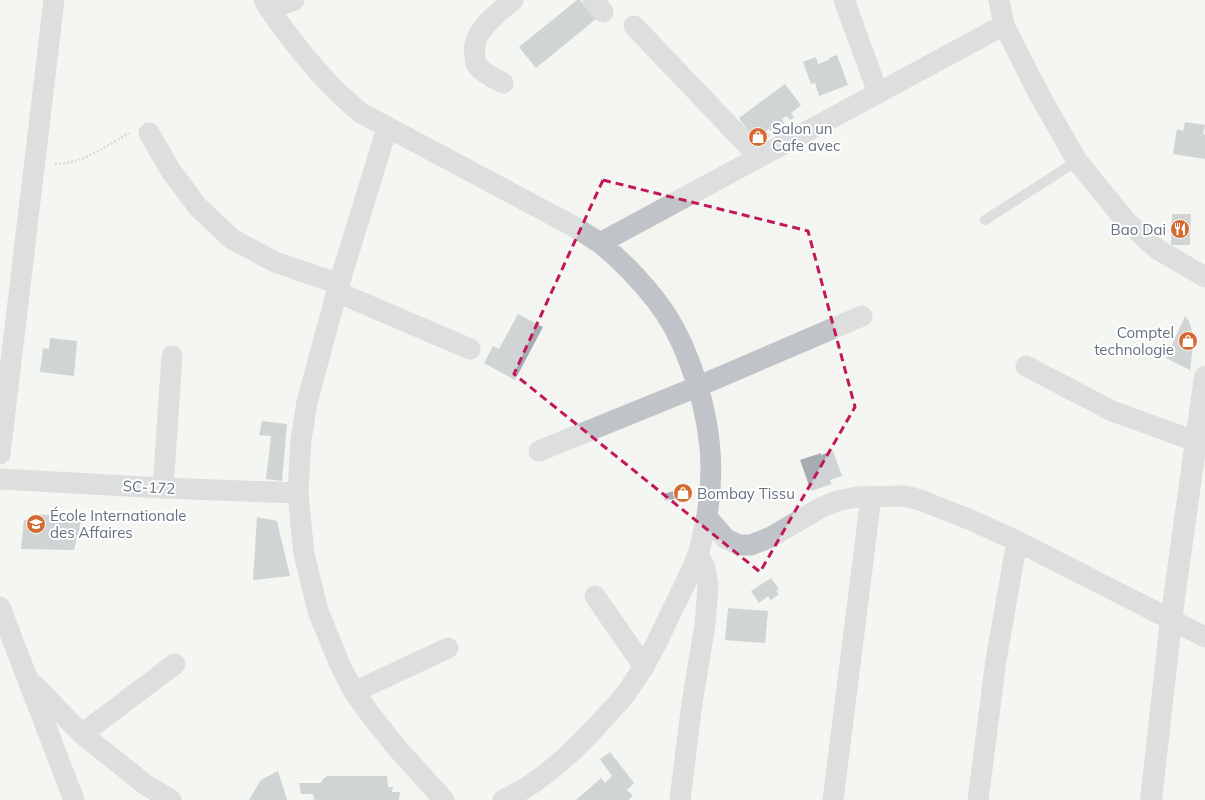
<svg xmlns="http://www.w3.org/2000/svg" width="1205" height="800" viewBox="0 0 1205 800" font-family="Mulish,sans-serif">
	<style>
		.building { fill: #a7acb3 }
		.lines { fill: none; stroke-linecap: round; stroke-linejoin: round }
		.path { stroke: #b8babd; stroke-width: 2.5; stroke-dasharray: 2 2; stroke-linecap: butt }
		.service { stroke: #c0c3c7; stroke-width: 10 }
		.minor { stroke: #c0c3c7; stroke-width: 21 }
		.tertiary { stroke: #c0c3c7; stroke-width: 22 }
		.marked { fill: none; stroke: #c2185b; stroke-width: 3; stroke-dasharray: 8 5; stroke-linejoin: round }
		.labels { text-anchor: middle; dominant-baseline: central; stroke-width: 4; stroke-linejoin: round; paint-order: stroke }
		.poi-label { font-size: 15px; fill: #667180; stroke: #fff; text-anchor: start }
		.street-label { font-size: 15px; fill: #667180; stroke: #fff }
	</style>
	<rect width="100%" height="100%" fill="#f4f5f1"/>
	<path class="building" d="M577,0h3l16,19 -60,49 -17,-21z
		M837,55l11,30 -29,11 -4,-13 -4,1 -8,-22 13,-5 2,7 11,-4v-2z
		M785,84l16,21 -10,8 3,4 -4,3 -3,-4 -5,3 2,4 -12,9 -3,-3 -3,2 4,5 -11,9 -20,-27z
		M1185,122l20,3 -2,9 2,1v24l-32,-5 4,-25 6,2z
		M1172,214h19l-1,31h-19z
		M518,314l25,13 -28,53 -31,-17 9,-17 6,3z
		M1185,316l4,5 5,17 -4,32 -24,-12z
		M50,338l27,3 -3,35 -34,-4 3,-24 6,1z
		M262,421l25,3 -5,57 -16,-2 5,-43 -12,-1z
		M833,451l9,25 -12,4 2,4 -21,7 -11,-31 21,-7v2z
		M689,487l1,8 -25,6 -2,-7z
		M38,514l44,4 -8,32 -53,-1 3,-29h12z
		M257,517l20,4 13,55 -37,4z
		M771,578l8,11 -3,1 3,4 -8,6 -3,-4 -9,7 -8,-12z
		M728,608l40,3 -3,32 -40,-3z
		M610,752l24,31 -7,7 6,6 -5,4h-52l25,-22 4,5 7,-7 -12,-17z
		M278,771l9,29h-38l12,-20z
		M327,776h60l1,11h5l-1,5h8l-1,8h-85l-1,-6h-12l-2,-11h22l2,-4z"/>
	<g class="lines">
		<path class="path" d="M55,164c27,0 52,-18 74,-31"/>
		<path class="service" d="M985,220l92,-59"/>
		<path class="minor" d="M264,0c7,13 16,24 25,36 23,30 43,53 72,77l210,112c10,6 21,12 30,19 20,16 38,35 54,55 15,19 26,40 34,62 22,57 29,113 14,173 -1,6 -3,14 -5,20 -9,24 -22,48 -33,71 -10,23 -23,46 -38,67 -6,9 -14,16 -21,24 -29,33 -63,66 -103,84
			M593,0l10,12
			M844,0l34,93
			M999,0l5,25 36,71 37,65 49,60 17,15 14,13 48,28
			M269,9l25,-9
			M634,26l125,131
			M503,83c-7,-4 -22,-11 -26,-18 -2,-2 -2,-6 -2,-9 -5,-24 22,-42 38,-56
			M387,128l-48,156 -32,118 -6,38 -3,53 3,32 3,29 14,57 22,54 14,27 16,22 27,34 47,52
			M149,133l22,38 27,36 34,32 43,23 64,22
			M600,243l404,-218
			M337,292l133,57
			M1026,366l86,45 83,30
			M539,451l160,-65 163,-70
			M0,454l54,-454
			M0,479l163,9 135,5
			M163,488l9,-132
			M707,517l19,22 13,6h12l20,-8 51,-30 15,-6 20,-4 48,-1 15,4 51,20 46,21 188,96
			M595,596l49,71
			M0,607l74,193
			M34,685l48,49 64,51 25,15
			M354,692l94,-44
			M82,734l93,-70
			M680,800l11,-90 14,-86 3,-38 -3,-18 -7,-14
			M833,800l38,-303
			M978,800l18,-140 21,-119"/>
		<path class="tertiary" d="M1151,800l20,-180 34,-243"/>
	</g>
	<path d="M0 0H1205V800H0ZM603,180l205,51 47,176 -95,165 -246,-198z" fill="#f4f5f1" fill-opacity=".55" fill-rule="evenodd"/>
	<path class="marked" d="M603,180l205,51 47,176 -95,165 -246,-198z"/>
	<defs>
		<symbol id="shop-disc" viewBox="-11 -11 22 22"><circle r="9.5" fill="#d46a32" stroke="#fff"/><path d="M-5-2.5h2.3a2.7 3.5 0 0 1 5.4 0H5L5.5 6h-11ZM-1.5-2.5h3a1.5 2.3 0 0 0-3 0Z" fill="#fff"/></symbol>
		<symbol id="restaurant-disc" viewBox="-11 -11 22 22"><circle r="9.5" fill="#d46a32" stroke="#fff"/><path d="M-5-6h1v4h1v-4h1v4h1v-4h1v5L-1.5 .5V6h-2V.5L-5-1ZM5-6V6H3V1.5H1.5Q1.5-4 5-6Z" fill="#fff"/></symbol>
		<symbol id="university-disc" viewBox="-11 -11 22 22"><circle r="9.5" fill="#d46a32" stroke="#fff"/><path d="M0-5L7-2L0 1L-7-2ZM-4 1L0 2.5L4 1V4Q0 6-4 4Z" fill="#fff"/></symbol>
	</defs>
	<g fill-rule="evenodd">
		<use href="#shop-disc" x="747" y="126" width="22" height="22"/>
		<use href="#restaurant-disc" x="1169" y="218" width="22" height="22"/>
		<use href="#shop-disc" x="1177" y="330" width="22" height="22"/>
		<use href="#shop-disc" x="672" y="482" width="22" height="22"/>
		<use href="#university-disc" x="25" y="513" width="22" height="22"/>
	</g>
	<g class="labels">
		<g class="poi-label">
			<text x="772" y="128">Salon un<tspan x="772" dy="17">Cafe avec</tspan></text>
			<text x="1166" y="229" text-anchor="end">Bao Dai</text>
			<text x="1174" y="332" text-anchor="end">Comptel<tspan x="1174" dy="17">technologie</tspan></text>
			<text x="697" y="493">Bombay Tissu</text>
			<text x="50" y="515">École Internationale<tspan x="50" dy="17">des Affaires</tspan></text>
		</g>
		<g class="street-label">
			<text transform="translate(149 487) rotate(3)">SC-172</text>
		</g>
	</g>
</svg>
